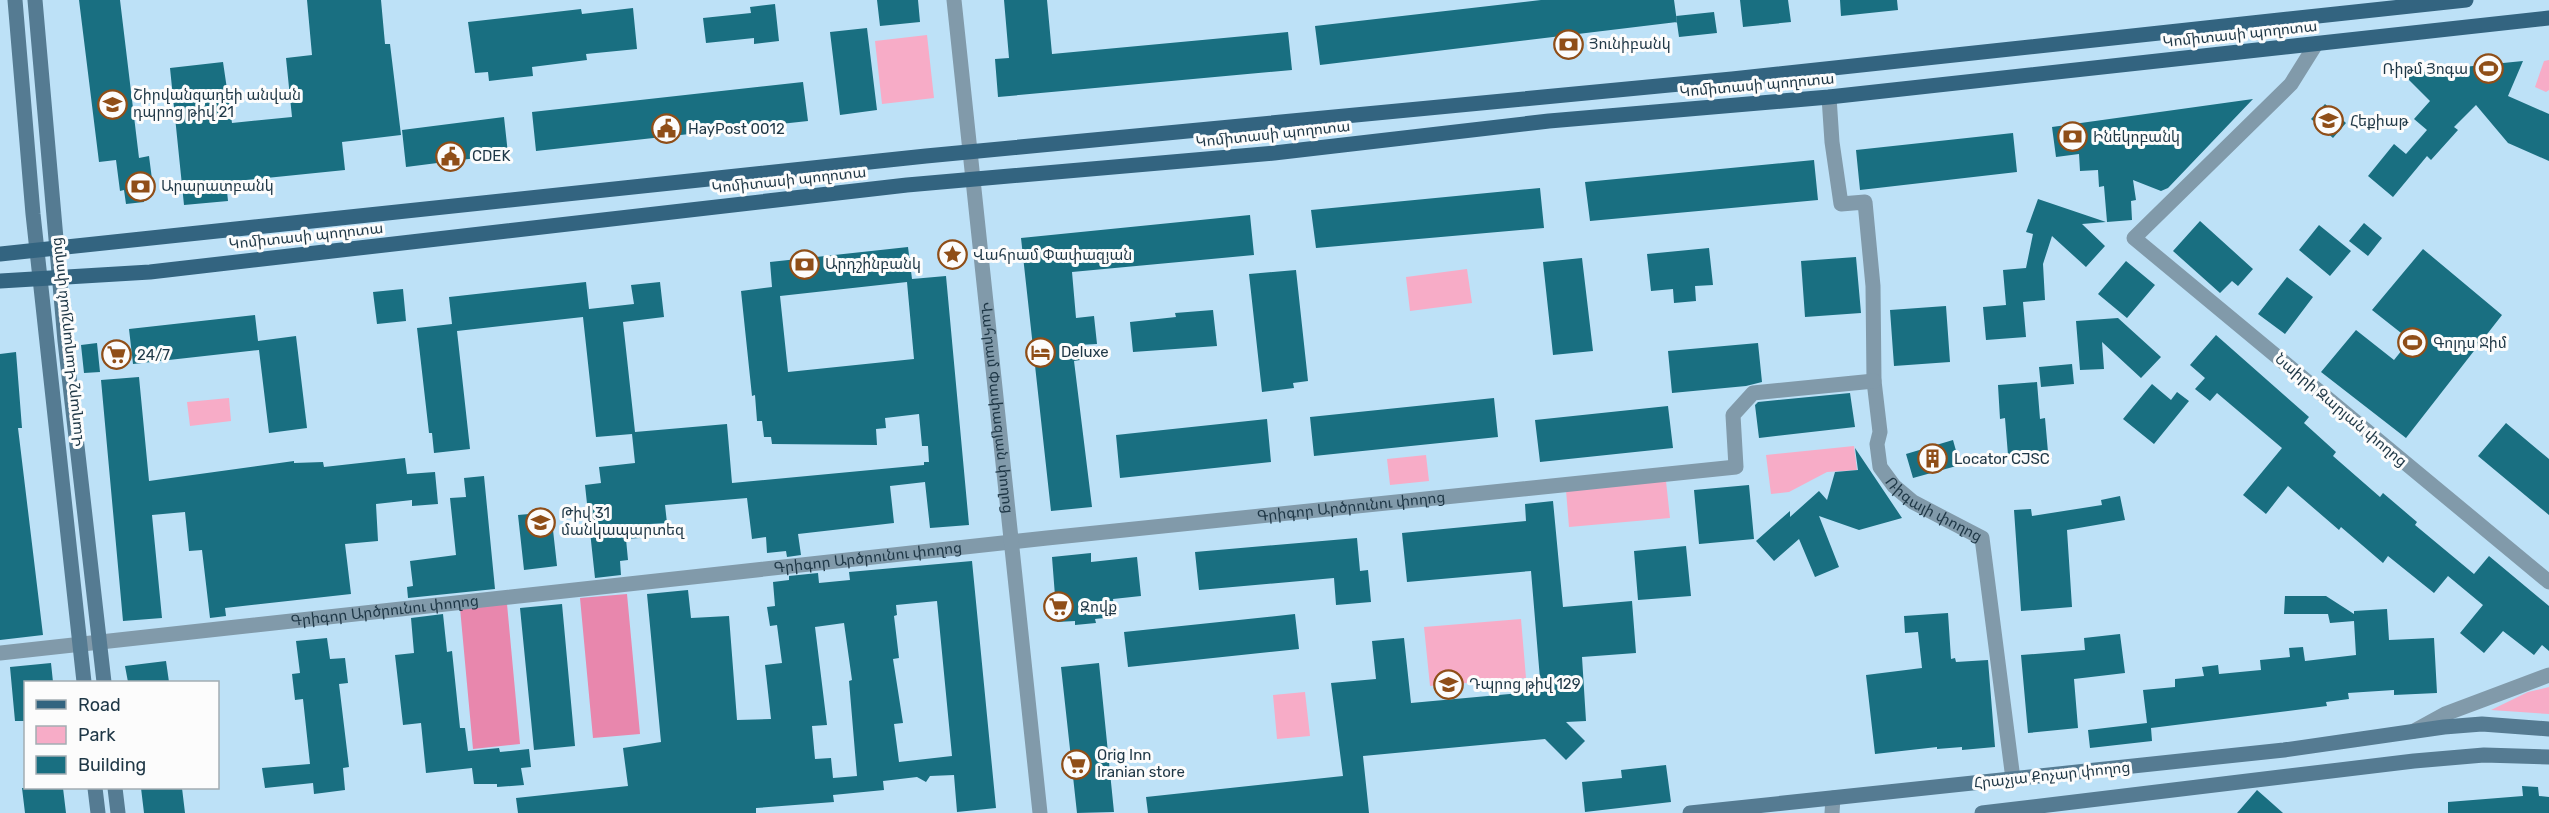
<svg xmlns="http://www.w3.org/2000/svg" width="2549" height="813" viewBox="0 0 2549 813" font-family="Rubik,'Noto Sans Armenian',sans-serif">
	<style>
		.green { fill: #f7acc7 }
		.forest { fill: #e887ad }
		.building { fill: #196f81; fill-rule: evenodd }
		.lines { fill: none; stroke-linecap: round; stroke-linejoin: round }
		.minor { stroke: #819aaa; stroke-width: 15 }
		.tertiary { stroke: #819aaa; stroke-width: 15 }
		.secondary { stroke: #557b92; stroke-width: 15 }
		.primary { stroke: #336480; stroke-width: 15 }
		.labels { text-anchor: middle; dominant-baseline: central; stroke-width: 6; stroke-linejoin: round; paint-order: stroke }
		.street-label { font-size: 15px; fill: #1e3746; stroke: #fcfcfc }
		.poi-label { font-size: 15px; fill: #1e3746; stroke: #fcfcfc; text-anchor: start }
	</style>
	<rect width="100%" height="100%" fill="#bde1f7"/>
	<path class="green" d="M927,35l7,63 -52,6 -7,-63z
		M2549,60v30l-3,2 -11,-5 9,-26z
		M1467,269l5,34 -62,8 -4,-34z
		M229,398l2,23 -41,5 -3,-24z
		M1854,446l3,24 -30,2 -38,20 -18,2 -5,-39z
		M1426,455l3,26 -39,4 -3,-26z
		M1666,481l4,37 -101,9 -3,-37z
		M1521,619l5,59 -96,8 -6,-59z
		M2549,687v27l-58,-4 37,-18z
		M1305,692l5,44 -33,3 -4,-44z"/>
	<path class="forest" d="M627,594l13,140 -47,4 -13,-140z
		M507,604l13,140 -47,5 -13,-141z"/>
	<path class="building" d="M79,0h41l19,158 10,-2 4,31 -10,1 1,14 -18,2 -2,-14 -4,1 -4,-31 -17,2z
		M307,0h74l4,44h5l11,91 -59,7 3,28 -119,12 2,19 -44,4 -14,-137 53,-6 9,61 60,-6 -6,-59 26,-3z
		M877,0h41l2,22 -40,4z
		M1004,0h43l5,54 236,-22 4,38 -294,27 -3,-38 14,-1z
		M1541,0h133l3,22 -357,43 -5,-39z
		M1740,0h48l3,22 -48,5z
		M1840,0h57l1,10 -57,6z
		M775,4l4,37 -25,3v-6l-48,5 -3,-25 48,-5 -1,-6z
		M633,8l4,41 -51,5 1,6 -55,7 1,9 -44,5 -1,-9 -13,1 -7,-51 113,-13 1,5z
		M1714,12l3,21 -38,4 -3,-21z
		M867,28l10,82 -37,5 -10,-83z
		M2523,61l-15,35 41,18v47l-41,-18 -32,-38 -22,22 4,3 -27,30 -4,-4 -34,41 -25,-21 26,-32 12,10 21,-24 -13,-11 16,-18 -25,-25 28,-6z
		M803,82l5,39 -272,30 -4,-39z
		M2253,99l-85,89 -7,3 -28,-11 3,20 -5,1 1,19 -25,2 -3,-36 -5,1 -1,-17 -18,1 -1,-17 -23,3 -4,-30z
		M2325,104l21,19 -13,15 -22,-19z
		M504,117l4,37 -102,13 -4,-37z
		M2013,133l4,39 -157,18 -4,-40z
		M1814,160l4,40 -228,21 -5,-39z
		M1540,188l4,40 -228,20 -5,-38z
		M2038,199l68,23 -24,2 23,22 -19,21 -34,-31 -9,28 2,36 -22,2 3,35 -40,3 -3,-33 23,-2 -3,-35 23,-2 7,-34 -7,-2z
		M1250,215l4,40 -182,17 4,46 18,-2 3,28 -18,1 1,15 -6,1 18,146 -41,4 -30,-273z
		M2200,221l53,48 -15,17 -6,-5 -12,12 -47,-42z
		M2364,223l18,15 -14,18 -19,-15z
		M2319,225l32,26 -21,25 -31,-26z
		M908,247l4,32 34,-3 23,249 -39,3 -5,-46 -35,4 4,37 -96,11 3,21 -14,2 -1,-6 -19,2 -1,-16 -14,2 -5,-41 -82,7 2,18 -17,1 2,13 -26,2 2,21 -8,1 1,14 -26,3 -10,-93 16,-2 -2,-16 36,-4 -3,-29 -36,3 -13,-120 -126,14 13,118 -36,4 -2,-20h-3l-12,-105 35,-4 -3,-27 137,-15 3,27 45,-5 -3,-19 29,-3 4,35 -41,5 12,110 92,-8 5,59 192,-18v-3h5l-1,-16h-6l-3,-32 -34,4 1,10 -10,1 1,16 -105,-1 -1,-7h-7l-2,-16h-5l-2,-26 -3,1 -11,-105 31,-4 -2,-25zM907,282l7,77 -126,13 -8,-76z
		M1709,248l4,37 -18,1 1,15 -22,2 -1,-14 -22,2 -4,-37z
		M2423,249l79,66 -96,123 -85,-66 35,-42 38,30 16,-20 -38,-30z
		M1856,257l5,56 -56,4 -4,-56z
		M1582,258l11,93 -40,4 -10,-93z
		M2126,261l29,24 -28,33 -29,-24z
		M1296,270l12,111 -15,2 1,5 -32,4 -13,-118z
		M2287,277l26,20 -28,37 -27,-20z
		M403,289l3,32 -29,3 -4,-32z
		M1946,306l4,56 -56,4 -4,-56z
		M1213,310l4,36 -84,6 -3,-30 46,-5 -1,-4z
		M255,315l3,26 38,-5 11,92 -38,5 -10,-83 -126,14 -4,-35z
		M2118,318l43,39 -20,21 -39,-36 2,27 -24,1 -4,-49z
		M2216,335l93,82 -5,6 32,29 -3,4 47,41 3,-4 34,29 -2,3 59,49 15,-18 60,50v45l-7,-6 -8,10 -31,-24 -19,22 -24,-20 23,-28 -35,-29 -14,17 -46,-37 -5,7 -42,-36 -2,3 -51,-44 -22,28 -23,-19 39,-47 -65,-55 -7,8 -15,-12 10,-11 -15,-13z
		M97,343l3,29 -16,1 -3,-28z
		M1758,343l4,39 -16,4 -74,7 -4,-42z
		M16,352l6,76h-4l25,207 -43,5v-286z
		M2072,364l2,20 -33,3 -2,-20z
		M139,377l10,104 145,-20v2l29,-1 1,5 81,-9 2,16 28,-2 3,32 -26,2v-6l-36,4 2,37 -33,3 6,50 -126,14 1,8 -16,2 -8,-68 -13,1 -4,-39 -33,3 10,103 -39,3 -22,-241z
		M2037,382l3,37 5,-1 3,34 -40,3 -3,-37 -5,1 -2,-34z
		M2152,384l19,16 6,-8 12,9 -35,43 -31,-25z
		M1850,393l5,34 -96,11 -4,-33 3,-3z
		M1494,398l4,39 -184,19 -4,-39z
		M1668,406l5,42 -133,14 -5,-42z
		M1267,419l4,43 -151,16 -4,-43z
		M2506,423l43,36v56l-71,-59z
		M1953,440l7,25 -47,13 -7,-24z
		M1855,448l47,70 -43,12 -40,-14 20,51 -24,10 -16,-38 -25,22 -18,-20 34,-30v6l29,-26 8,9 8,-28 23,-2z
		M484,476l11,113 -87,9 -1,-11 6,-1 -3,-25 46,-6 -6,-57 16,-1 -2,-19z
		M1749,485l5,54 -55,5 -5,-54z
		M2120,496l5,24 -58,10 5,77 -51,4 -7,-101 17,-1 1,7 70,-11 -1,-5z
		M1553,501l10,106 69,-6 4,52 -54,4 4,64 -20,1 19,19 -19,19 -21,-21 -182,17 6,57h-221l-2,-16 197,-21 -12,-93 45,-4 -4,-38 32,-3 7,65 130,-12 -10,-120 -124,11 -5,-49 124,-12 -1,-17z
		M551,512l6,54 -33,4 -6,-55z
		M1357,538l3,33 8,-1 3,32 -35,3 -2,-27 -135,12 -4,-38z
		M1686,546l5,50 -53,4 -4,-49z
		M1091,553v9l46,-5 4,39 -28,3 1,8 -10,11 -9,1 1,4 -21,2v-4l-18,1 -5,-65z
		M972,561l24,247 -39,4 -3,-37 -24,1 -4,6 -9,-5 -34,4 1,9 -51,5 1,7 -78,6v5h-238l-2,-15 112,-12 -5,-38 38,-6 -14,-148 41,-4 3,28 38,-2 8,104 34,-1 -6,-54 17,-2 -5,-38 -7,1 -3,-19 8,-1 -2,-24 16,-2v-4l29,-3 1,10 31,-3 -1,-8zM937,601l15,155 -53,6 -5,-38 9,-1 -10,-64 6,-1 -5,-42 3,-1 -1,-10zM844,623l8,57 -3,1 8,95 -24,2 -2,-20 -16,1 -3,-33 15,-1 -12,-98z
		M2285,596h41l28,18v-3l33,-2 2,31 45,-2 3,55 -43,2v-5l-46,3 1,6 -23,3 1,4 -176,22 1,13 -62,7 -2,-18 59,-7 -4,-33 32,-3v-8l29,-3 -2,-9 16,-2 1,9 42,-4 -1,-10 30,-3 -1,-9 14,-1 2,14 51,-6 -2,-34 -24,2 -2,-9h-44z
		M562,604l13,142 -41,4 -14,-142z
		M1948,613l3,46 4,-1 1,4 32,-2 7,87 -33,3v-3l-25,2v-2l-62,7 -9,-79 56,-7 -4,-36 -13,1 -1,-17z
		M443,614l4,38 5,-1 8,77h5l3,23 31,-3 1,4 29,-3 2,18 -10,1 3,17 -27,2v-3h-23l-2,-16 -46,5 -5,-50 -18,2 -8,-70 19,-2 -3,-35z
		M1295,614l4,35 -171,18 -4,-35z
		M2120,634l5,39 -51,6 4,49 -50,5 -7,-78 64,-5 -1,-12z
		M327,638l3,21 15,-1 3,25 -9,1 10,83 -6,1 2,22 -31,4 -1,-11 -48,5 -3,-20 48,-4 -7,-65 -8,1 -3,-26 8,-1 -4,-32z
		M166,661l3,21h-41l-3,-16z
		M51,663l2,19h-27v39h-11l-5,-54z
		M1099,663l15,149 -37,1 -16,-146z
		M1666,765l5,37 -86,10 -3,-30 40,-4 -1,-8z
		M2522,786l16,1 1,9 10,1v16h-101v-11l75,-6z
		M22,788h41l3,25h-41z
		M141,788h41l3,25h-41z
		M2257,790l8,7 18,16h-46z"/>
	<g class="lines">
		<g class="minor">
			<path d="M2316,44l-25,40 -157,154 415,344"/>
			<path id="s1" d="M1829,97l3,45 9,62 24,-2 8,84 1,95 6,51 -3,12 3,23 14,19 19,16 69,36 31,241"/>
			<path id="s2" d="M0,653l1047,-115 689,-71 -3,-52 20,-22 121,-12"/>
			<path d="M1832,813l1,-15"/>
		</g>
		<g class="tertiary">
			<path id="s3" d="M954,0l86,813"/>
			<path d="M2414,731l31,-17 104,-39"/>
		</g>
		<path class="secondary" d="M15,0l18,214 51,468
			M35,0l30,341 39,341
			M95,788l3,25
			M115,788l3,25
			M1690,813l594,-63 160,-23 38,-3 67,5
			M1982,813l432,-52 70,-6 65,2"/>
		<path class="primary" d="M0,254l926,-98 806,-77 734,-79
			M0,281l150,-9 757,-87 367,-32 275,-32 280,-24 720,-79"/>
	</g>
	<defs>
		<symbol id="bank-ring" viewBox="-11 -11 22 22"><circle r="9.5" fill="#fcfcfc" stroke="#8f4e18" stroke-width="1.5"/><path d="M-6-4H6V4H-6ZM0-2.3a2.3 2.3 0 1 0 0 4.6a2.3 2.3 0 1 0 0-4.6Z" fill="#8f4e18"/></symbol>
		<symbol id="stadium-ring" viewBox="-11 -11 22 22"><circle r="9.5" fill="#fcfcfc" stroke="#8f4e18" stroke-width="1.5"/><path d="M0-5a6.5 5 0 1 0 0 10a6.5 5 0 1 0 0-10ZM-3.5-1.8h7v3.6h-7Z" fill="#8f4e18"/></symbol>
		<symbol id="school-ring" viewBox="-11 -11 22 22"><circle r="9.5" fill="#fcfcfc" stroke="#8f4e18" stroke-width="1.5"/><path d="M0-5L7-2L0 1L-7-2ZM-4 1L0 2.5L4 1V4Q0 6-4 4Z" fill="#8f4e18"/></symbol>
		<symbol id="civic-ring" viewBox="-11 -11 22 22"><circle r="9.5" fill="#fcfcfc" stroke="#8f4e18" stroke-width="1.5"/><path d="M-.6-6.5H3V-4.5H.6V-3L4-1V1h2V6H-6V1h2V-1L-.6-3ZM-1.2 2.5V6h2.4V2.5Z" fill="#8f4e18"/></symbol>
		<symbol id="sight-ring" viewBox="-11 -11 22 22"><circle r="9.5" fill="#fcfcfc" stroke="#8f4e18" stroke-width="1.5"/><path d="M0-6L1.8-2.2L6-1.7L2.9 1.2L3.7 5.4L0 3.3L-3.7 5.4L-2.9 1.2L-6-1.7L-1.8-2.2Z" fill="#8f4e18"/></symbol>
		<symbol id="hotel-ring" viewBox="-11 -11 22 22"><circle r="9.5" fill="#fcfcfc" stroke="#8f4e18" stroke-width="1.5"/><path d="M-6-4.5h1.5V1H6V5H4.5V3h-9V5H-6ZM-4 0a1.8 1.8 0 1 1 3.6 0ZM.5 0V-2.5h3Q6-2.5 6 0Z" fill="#8f4e18"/></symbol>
		<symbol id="supermarket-ring" viewBox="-11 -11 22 22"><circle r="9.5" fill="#fcfcfc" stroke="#8f4e18" stroke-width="1.5"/><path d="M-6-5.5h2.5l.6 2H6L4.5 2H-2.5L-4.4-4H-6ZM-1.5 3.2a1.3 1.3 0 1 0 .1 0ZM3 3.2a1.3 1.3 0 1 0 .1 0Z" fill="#8f4e18"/></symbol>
		<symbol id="building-ring" viewBox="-11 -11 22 22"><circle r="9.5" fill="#fcfcfc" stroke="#8f4e18" stroke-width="1.5"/><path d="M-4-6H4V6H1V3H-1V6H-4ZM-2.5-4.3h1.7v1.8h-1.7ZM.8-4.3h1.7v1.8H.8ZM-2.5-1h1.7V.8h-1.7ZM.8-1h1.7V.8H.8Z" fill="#8f4e18"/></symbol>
	</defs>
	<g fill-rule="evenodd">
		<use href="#bank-ring" x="1552" y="28" width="33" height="33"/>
		<use href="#stadium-ring" x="2472" y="52" width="33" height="33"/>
		<use href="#school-ring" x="96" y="88" width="33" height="33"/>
		<use href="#school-ring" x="2312" y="104" width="33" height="33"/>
		<use href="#civic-ring" x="650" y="112" width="33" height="33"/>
		<use href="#bank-ring" x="2056" y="120" width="33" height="33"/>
		<use href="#civic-ring" x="434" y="140" width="33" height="33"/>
		<use href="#bank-ring" x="124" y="170" width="33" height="33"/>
		<use href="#sight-ring" x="936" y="238" width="33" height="33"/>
		<use href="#bank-ring" x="788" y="248" width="33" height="33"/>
		<use href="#stadium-ring" x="2396" y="326" width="33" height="33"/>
		<use href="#hotel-ring" x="1024" y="336" width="33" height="33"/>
		<use href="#supermarket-ring" x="100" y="338" width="33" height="33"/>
		<use href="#building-ring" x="1916" y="442" width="33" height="33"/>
		<use href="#school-ring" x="524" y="506" width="33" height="33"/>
		<use href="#supermarket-ring" x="1042" y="590" width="33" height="33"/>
		<use href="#school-ring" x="1432" y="668" width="33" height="33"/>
		<use href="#supermarket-ring" x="1060" y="748" width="33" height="33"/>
	</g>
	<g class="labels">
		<g class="street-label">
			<text transform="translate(2240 34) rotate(-6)">Կոմիտասի պողոտա</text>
			<text transform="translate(1757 85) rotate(-5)">Կոմիտասի պողոտա</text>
			<text transform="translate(1273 134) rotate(-6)">Կոմիտասի պողոտա</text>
			<text transform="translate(789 180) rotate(-6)">Կոմիտասի պողոտա</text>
			<text transform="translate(306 236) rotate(-6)">Կոմիտասի պողոտա</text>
			<text transform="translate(67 342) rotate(-96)">Վաղարշ Վաղարշյան փողոց</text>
			<text stroke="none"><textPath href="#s3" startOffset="410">Վահրամ Փափազյան փողոց</textPath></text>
			<text transform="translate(2341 410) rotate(40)">Նաիրի Զարյան փողոց</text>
			<text stroke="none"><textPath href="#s2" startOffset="1359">Գրիգոր Արծրունու փողոց</textPath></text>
			<text stroke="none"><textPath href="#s1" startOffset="468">Ռիգայի փողոց</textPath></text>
			<text stroke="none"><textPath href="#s2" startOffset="873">Գրիգոր Արծրունու փողոց</textPath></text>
			<text stroke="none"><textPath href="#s2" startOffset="387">Գրիգոր Արծրունու փողոց</textPath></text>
			<text transform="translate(2052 775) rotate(-6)">Հրաչյա Քոչար փողոց</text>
		</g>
		<g class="poi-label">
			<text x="1589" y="44">Յունիբանկ</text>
			<text x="2468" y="69" text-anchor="end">Ռիթմ Յոգա</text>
			<text x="133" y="95">Շիրվանզադեի անվան<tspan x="133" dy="17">դպրոց թիվ 21</tspan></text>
			<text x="2350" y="121">Հեքիաթ</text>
			<text x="688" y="129">HayPost 0012</text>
			<text x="2093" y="137">Ինեկոբանկ</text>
			<text x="472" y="156">CDEK</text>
			<text x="161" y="186">Արարատբանկ</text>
			<text x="973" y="255">Վահրամ Փափազյան</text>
			<text x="825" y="264">Արդշինբանկ</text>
			<text x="2433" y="343">Գոլդս Ջիմ</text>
			<text x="1061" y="352">Deluxe</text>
			<text x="137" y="355">24/7</text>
			<text x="1954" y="459">Locator CJSC</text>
			<text x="561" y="513">Թիվ 31<tspan x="561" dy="17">մանկապարտեզ</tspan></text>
			<text x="1080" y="607">Զովք</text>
			<text x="1469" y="684">Դպրոց թիվ 129</text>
			<text x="1097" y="755">Orig Inn<tspan x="1097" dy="17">Iranian store</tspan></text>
		</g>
	</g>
	<rect x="24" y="681" width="195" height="108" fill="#fcfcfc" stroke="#a3adb3" stroke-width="1.5"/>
	<rect x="36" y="700" width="30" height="9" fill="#336480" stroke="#a3adb3" stroke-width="1.5"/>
	<text x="78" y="711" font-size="18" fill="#1e3746">Road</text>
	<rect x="36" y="726" width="30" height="18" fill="#f7acc7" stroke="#a3adb3" stroke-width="1.5"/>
	<text x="78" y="741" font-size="18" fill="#1e3746">Park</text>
	<rect x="36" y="756" width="30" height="18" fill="#196f81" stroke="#a3adb3" stroke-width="1.5"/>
	<text x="78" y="771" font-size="18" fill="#1e3746">Building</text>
</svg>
